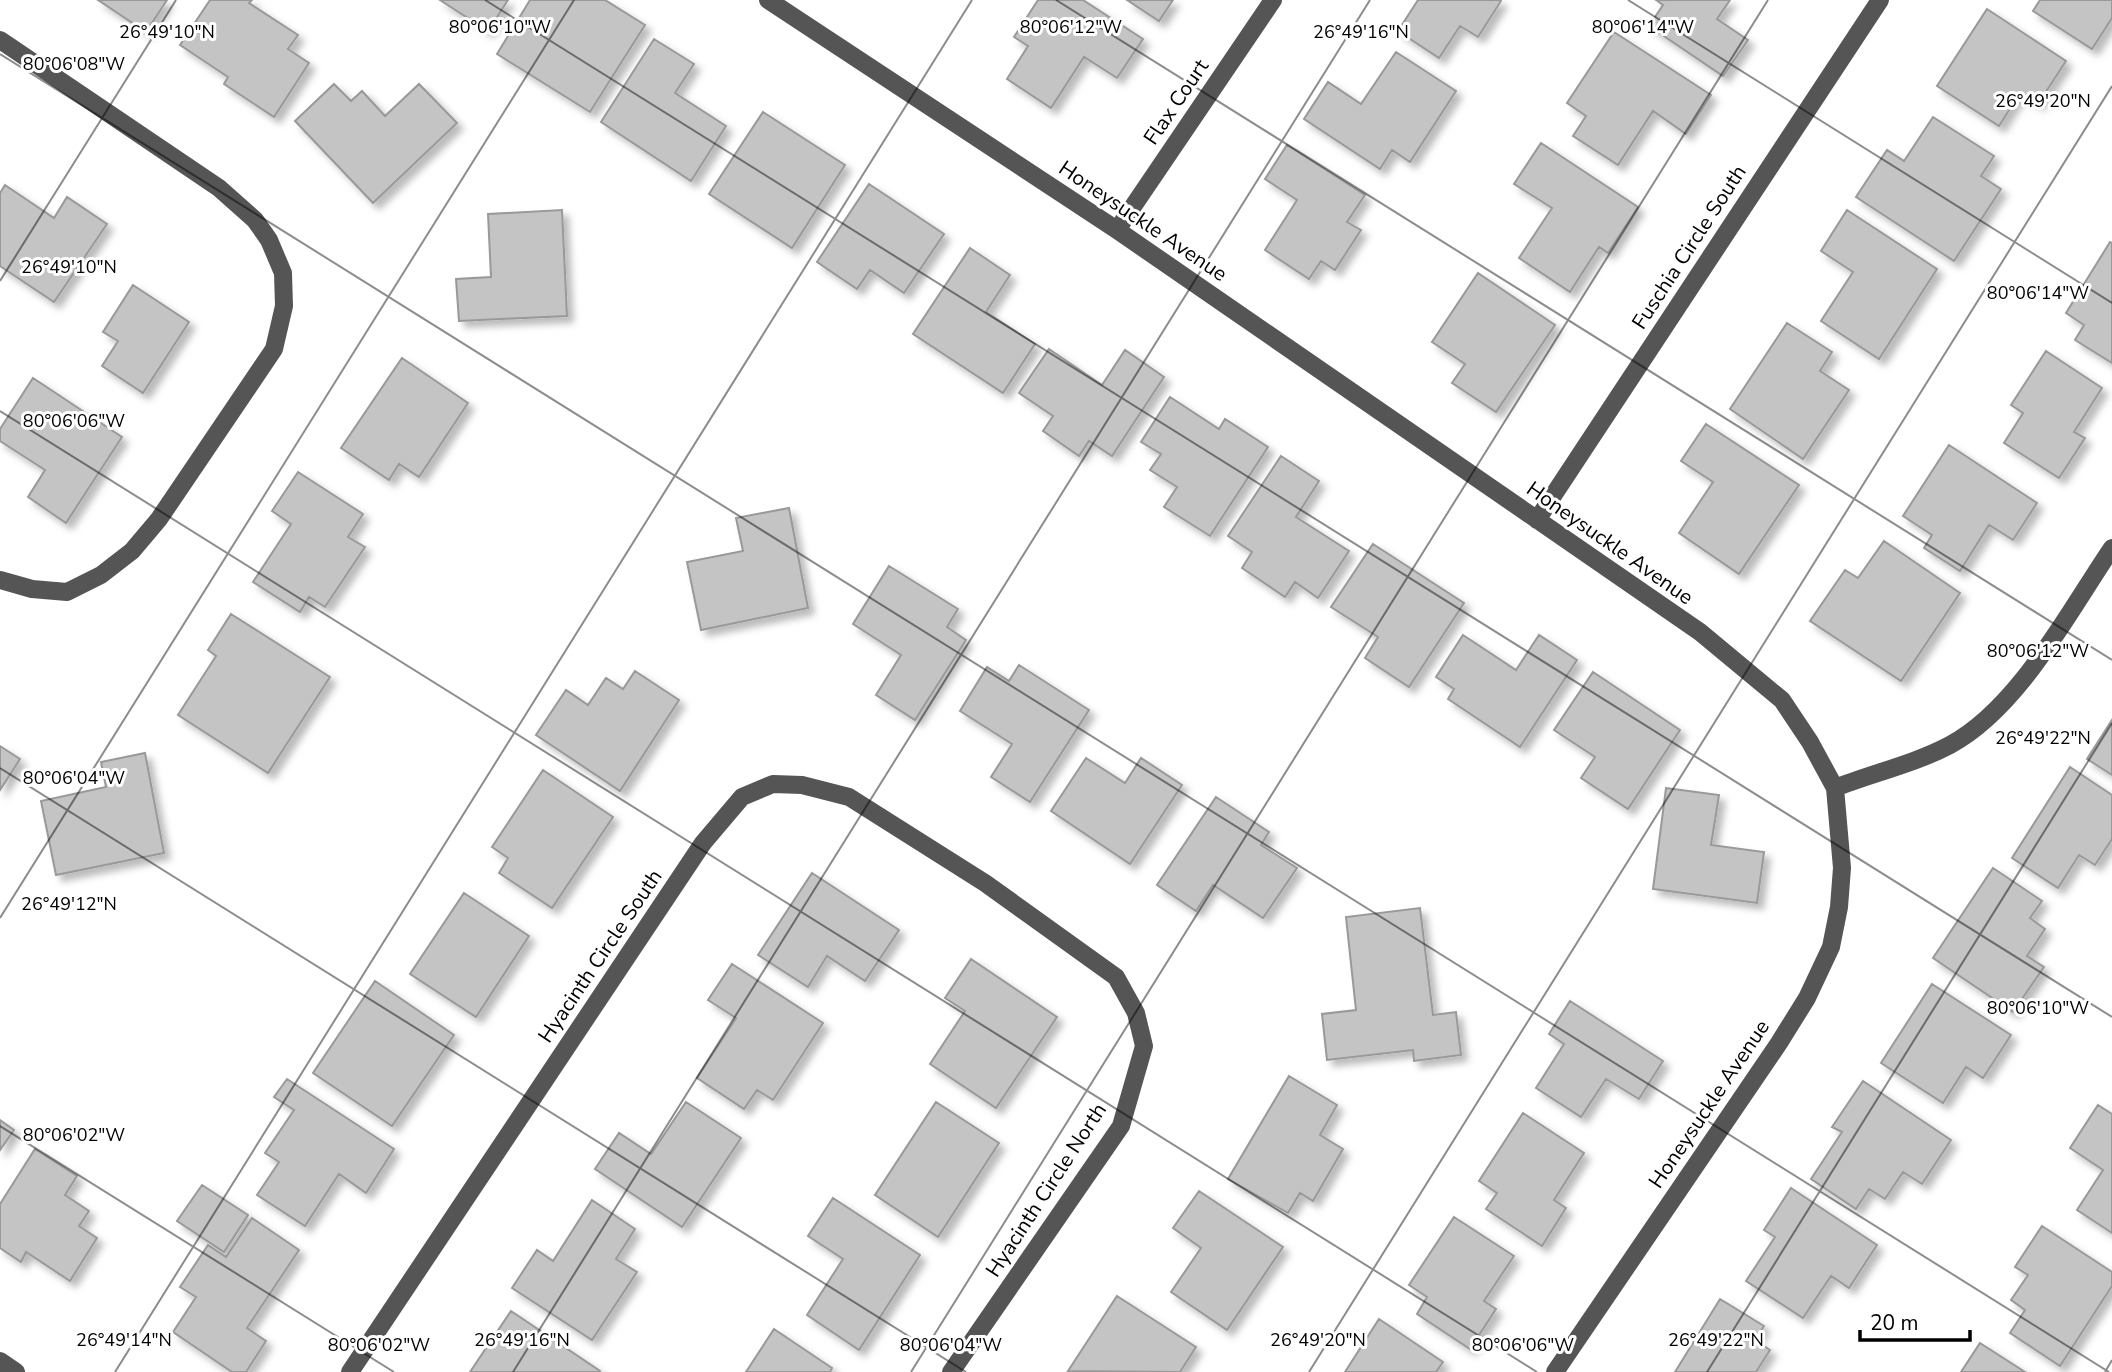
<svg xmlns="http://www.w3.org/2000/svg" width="2112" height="1372" viewBox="0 0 2112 1372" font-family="'Nunito Sans',sans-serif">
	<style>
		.building { fill: #c4c4c4; stroke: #999; stroke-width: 2; filter: url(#shadow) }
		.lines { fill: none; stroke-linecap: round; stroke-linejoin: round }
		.minor { stroke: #555; stroke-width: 18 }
		.ticks { fill: none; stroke: #000; stroke-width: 2; stroke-opacity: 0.45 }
		.labels { text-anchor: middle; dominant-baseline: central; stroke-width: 6; stroke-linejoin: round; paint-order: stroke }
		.street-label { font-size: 21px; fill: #000; stroke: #fff }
		.ticks-label { font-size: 18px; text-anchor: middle; fill: #000; stroke: #fff; stroke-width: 6; stroke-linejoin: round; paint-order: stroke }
	</style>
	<defs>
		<filter id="shadow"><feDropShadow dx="6" dy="6" stdDeviation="3.5" flood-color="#0004"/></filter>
	</defs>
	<rect width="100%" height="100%" fill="#fff"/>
	<path class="building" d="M98,0h69l-21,32z
		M210,0h42l-3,3 49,32 -10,14 21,14 -35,54 -50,-33 4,-7 -48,-32z
		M440,0h68l-20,31z
		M530,0h75l40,25 -55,87 -93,-58z
		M1038,0h45l60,39 -26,39 -33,-21 -33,51 -44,-29 21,-33 -14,-9z
		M1127,0h46l-14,21z
		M1418,0h82l1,1 -23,36 -18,-11 -21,32 -41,-27z
		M1656,0h74l-13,19 31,21 -25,36 -74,-50 14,-21z
		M2040,0h72v18l-20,31 -59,-38z
		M1987,9l79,52 -28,43 -18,-11 -21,33 -62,-40z
		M1614,32l97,63 -25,39 -33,-23 -35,54 -45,-29 13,-20 -19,-13z
		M654,39l40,25 -19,29 51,33 -35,55 -90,-59z
		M1396,52l60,39 -46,71 -18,-12 -12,19 -76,-50 24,-37 33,22z
		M334,84l17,17 11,-10 23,25 34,-32 38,39 -84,80 -78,-82z
		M763,112l82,53 -53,83 -83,-54z
		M1933,117l61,39 -13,20 20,13 -47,72 -98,-64 31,-47 17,11z
		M1541,143l97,64 -30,46 -9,-6 -29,45 -51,-34 33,-50 -38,-24z
		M1287,145l78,50 -18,27 14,8 -26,40 -14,-9 -12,18 -44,-29 32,-50 -32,-21z
		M869,184l75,50 -40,59 -34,-23 -13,19 -40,-27z
		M5,185l49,33 13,-21 40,27 -53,78 -54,-36v-73z
		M562,210l5,106 -108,5 -3,-42 35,-2 -3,-63z
		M1847,210l90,59 -58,90 -58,-38 32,-49 -32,-21z
		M2110,242l2,1v120l-37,-23 9,-15 -18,-12z
		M970,248l40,27 -24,37 49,32 -32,49 -90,-59z
		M1478,273l77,52 -59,87 -44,-29 13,-19 -33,-22z
		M133,285l56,37 -46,71 -41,-27 16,-25 -15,-9z
		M1787,323l45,29 -12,19 29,19 -46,69 -73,-50z
		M1049,349l53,36 23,-35 39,27 -52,79 -23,-15 -10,15 -36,-25 10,-15 -34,-23z
		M2046,351l56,37 -28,44 11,6 -26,40 -55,-35 19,-30 -12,-8z
		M402,358l66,45 -49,74 -20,-13 -10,16 -48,-32z
		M33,378l89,59 -56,86 -38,-26 17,-27 -45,-29v-12z
		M1170,397l49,32 6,-10 43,28 -58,89 -46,-29 13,-20 -27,-17 11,-16 -20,-12z
		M1706,424l93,61 -60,89 -60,-41 34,-51 -32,-21z
		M1949,445l88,58 -24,37 -24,-15 -29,46 -36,-23 8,-13 -29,-19z
		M1281,456l38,25 -23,36 53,34 -31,47 -23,-16 -10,15 -43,-29 10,-16 -24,-16z
		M298,472l65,42 -15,23 17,10 -40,60 -16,-10 -9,15 -47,-30 38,-58 -19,-13z
		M789,508l19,100 -107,22 -14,-68 56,-11 -7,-33z
		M1884,541l76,52 -59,88 -91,-60 35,-51 13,8z
		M1373,544l91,59 -55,84 -44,-29 13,-21 -47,-30z
		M889,566l69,43 -11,18 19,13 -51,80 -39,-25 25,-40 -48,-31z
		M231,614l99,63 -62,96 -90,-58 38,-59 -8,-6z
		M1463,635l53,35 23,-35 38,25 -57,87 -72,-48 6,-10 -18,-12z
		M1019,665l70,45 -59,92 -39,-25 21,-33 -52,-33 27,-44 22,14z
		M635,671l44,29 -59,91 -84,-56 30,-45 22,15 18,-27 17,11z
		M1593,672l87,58 -52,79 -47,-31 14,-21 -41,-27z
		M2112,720v55l-25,-16z
		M0,746l20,13 -20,31z
		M145,753l19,100 -108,22 -15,-74 65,-14 -5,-25z
		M1086,758l39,25 16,-25 41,27 -52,79 -79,-53z
		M2070,767l42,28v44l-17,26 -16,-10 -21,33 -46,-30z
		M543,770l70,47 -61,91 -53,-35 9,-15 -16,-11z
		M1666,788l53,7 -8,50 53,7 -7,51 -104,-14z
		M1216,797l53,35 -8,13 36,23 -34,50 -50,-33 -17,26 -39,-26z
		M1993,868l49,33 -12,17 15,11 -18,27 17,11 -31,45 -80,-54z
		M812,873l87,57 -34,51 -38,-25 -19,31 -50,-32z
		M464,893l65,43 -53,81 -66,-43z
		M1420,908l13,107 23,-3 5,43 -47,6 -1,-11 -86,10 -5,-46 34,-4 -10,-93z
		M971,959l86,58 -61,91 -66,-44 35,-53 -20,-13z
		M732,964l91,59 -50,77 -16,-10 -13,19 -47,-31 39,-60 -28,-18z
		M375,981l79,54 -62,91 -79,-53z
		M1932,984l79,51 -28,43 -17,-11 -23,36 -62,-40z
		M1570,1001l93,60 -24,38 -33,-20 -25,38 -45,-29 28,-44 -15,-10z
		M1289,1076l48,29 -17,30 23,14 -30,52 -13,-8 -12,20 -60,-34z
		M287,1079l107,70 -28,44 -27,-19 -34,52 -48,-31 22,-33 -14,-9 29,-43 -20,-13z
		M1863,1081l88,59 -29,44 -19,-12 -18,27 -16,-10 -13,20 -45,-30 31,-47 -10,-5z
		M686,1102l55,36 -59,89 -87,-58 24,-36 32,21z
		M936,1102l63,41 -61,94 -63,-42z
		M2098,1105l14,9v119l-35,-23 26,-40 -33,-22z
		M1523,1113l61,40 -30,47 12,8 -24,38 -56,-37 11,-16 -18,-12z
		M0,1120l14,10 -14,20z
		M35,1149l42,27 -12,19 24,16 -10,15 18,12 -27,43 -44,-29 -5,10 -21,-14v-44z
		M202,1185l46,30 -24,37 -47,-31z
		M1791,1188l86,57 -28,43 -18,-12 -28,42 -57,-37 29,-44 -11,-7z
		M1199,1191l84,56 -56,83 -56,-38 30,-44 -28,-20z
		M833,1198l87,57 -61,95 -52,-35 36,-56 -35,-23z
		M592,1200l43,29 -19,30 21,13 -45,68 -80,-52 25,-38 16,11z
		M1454,1217l60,39 -30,45 12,8 -26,40 -53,-35 10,-17 -18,-12z
		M252,1218l47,32 -52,78 19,13 -20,31h-14l-59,-40 23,-35 -16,-10 28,-42 18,12z
		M2042,1226l70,46v14l-52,80 -50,-33 15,-23 -14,-10 17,-25 -13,-8z
		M1117,1296l79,51 -16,25 -112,-1z
		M1720,1299l44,27 -9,14 15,10 -14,22h-81z
		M511,1311l89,60 -1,1h-129z
		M1379,1319l64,43 -7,10h-91z
		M774,1329l58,39 -2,4h-84z
		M1980,1343l45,29h-64z"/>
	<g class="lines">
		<path class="minor" d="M768,0l349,230 583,402 82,68 28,42 25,46 7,80 -3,39 -8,40 -24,51 -28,45 -224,329
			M0,40l219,148 36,32 14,20 14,33 1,33 -10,43 -115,170 -27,32 -31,24 -34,17 -35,-3 -32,-9
			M1117,230l156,-230
			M1537,520l343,-520
			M1835,788c38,-15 79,-24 115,-43 69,-37 119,-134 162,-197
			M0,1361l16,11
			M350,1372l353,-529 39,-46 31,-13 29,1 47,12 136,86 131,94 20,36 8,33 -23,80 -170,246"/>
	</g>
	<path class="ticks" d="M485,0l1627,1017M1056,0l1056,660M1628,0l484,303M0,54l2109,1318M0,281l176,-281M0,411l1537,961M0,768l966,604M0,918l574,-918M0,1126l394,246M115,1372l857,-1372M513,1372l857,-1372M911,1372l857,-1372M1309,1372l803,-1286M1707,1372l405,-649M2105,1372l7,-12"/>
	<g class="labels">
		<g class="street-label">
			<text transform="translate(1176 102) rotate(-56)">Flax Court</text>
			<text transform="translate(1143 221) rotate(34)">Honeysuckle Avenue</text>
			<text transform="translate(1689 247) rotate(-57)">Fuschia Circle South</text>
			<text transform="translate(1610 543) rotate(35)">Honeysuckle Avenue</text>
			<text transform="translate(600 956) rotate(-56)">Hyacinth Circle South</text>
			<text transform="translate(1709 1104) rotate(-56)">Honeysuckle Avenue</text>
			<text transform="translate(1046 1190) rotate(-57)">Hyacinth Circle North</text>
		</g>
	</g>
	<g class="ticks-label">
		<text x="500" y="33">80°06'10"W</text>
		<text x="1071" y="33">80°06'12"W</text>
		<text x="1643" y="33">80°06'14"W</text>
		<text x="167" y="38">26°49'10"N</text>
		<text x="1361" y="38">26°49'16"N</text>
		<text x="74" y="70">80°06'08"W</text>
		<text x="2043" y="107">26°49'20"N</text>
		<text x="69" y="273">26°49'10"N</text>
		<text x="2038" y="299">80°06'14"W</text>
		<text x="74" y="427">80°06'06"W</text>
		<text x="2038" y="657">80°06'12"W</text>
		<text x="2043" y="744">26°49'22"N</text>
		<text x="74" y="784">80°06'04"W</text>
		<text x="69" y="910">26°49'12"N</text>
		<text x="2038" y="1014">80°06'10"W</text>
		<text x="74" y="1141">80°06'02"W</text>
		<text x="124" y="1346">26°49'14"N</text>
		<text x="522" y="1346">26°49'16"N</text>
		<text x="1318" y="1346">26°49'20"N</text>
		<text x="1716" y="1346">26°49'22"N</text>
		<text x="379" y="1351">80°06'02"W</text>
		<text x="951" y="1351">80°06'04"W</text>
		<text x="1523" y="1351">80°06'06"W</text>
	</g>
	<path d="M1860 1330v10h110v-10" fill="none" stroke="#000000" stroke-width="3.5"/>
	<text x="1870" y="1330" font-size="21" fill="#000000" stroke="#ffffff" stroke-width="5" paint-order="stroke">20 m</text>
</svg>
